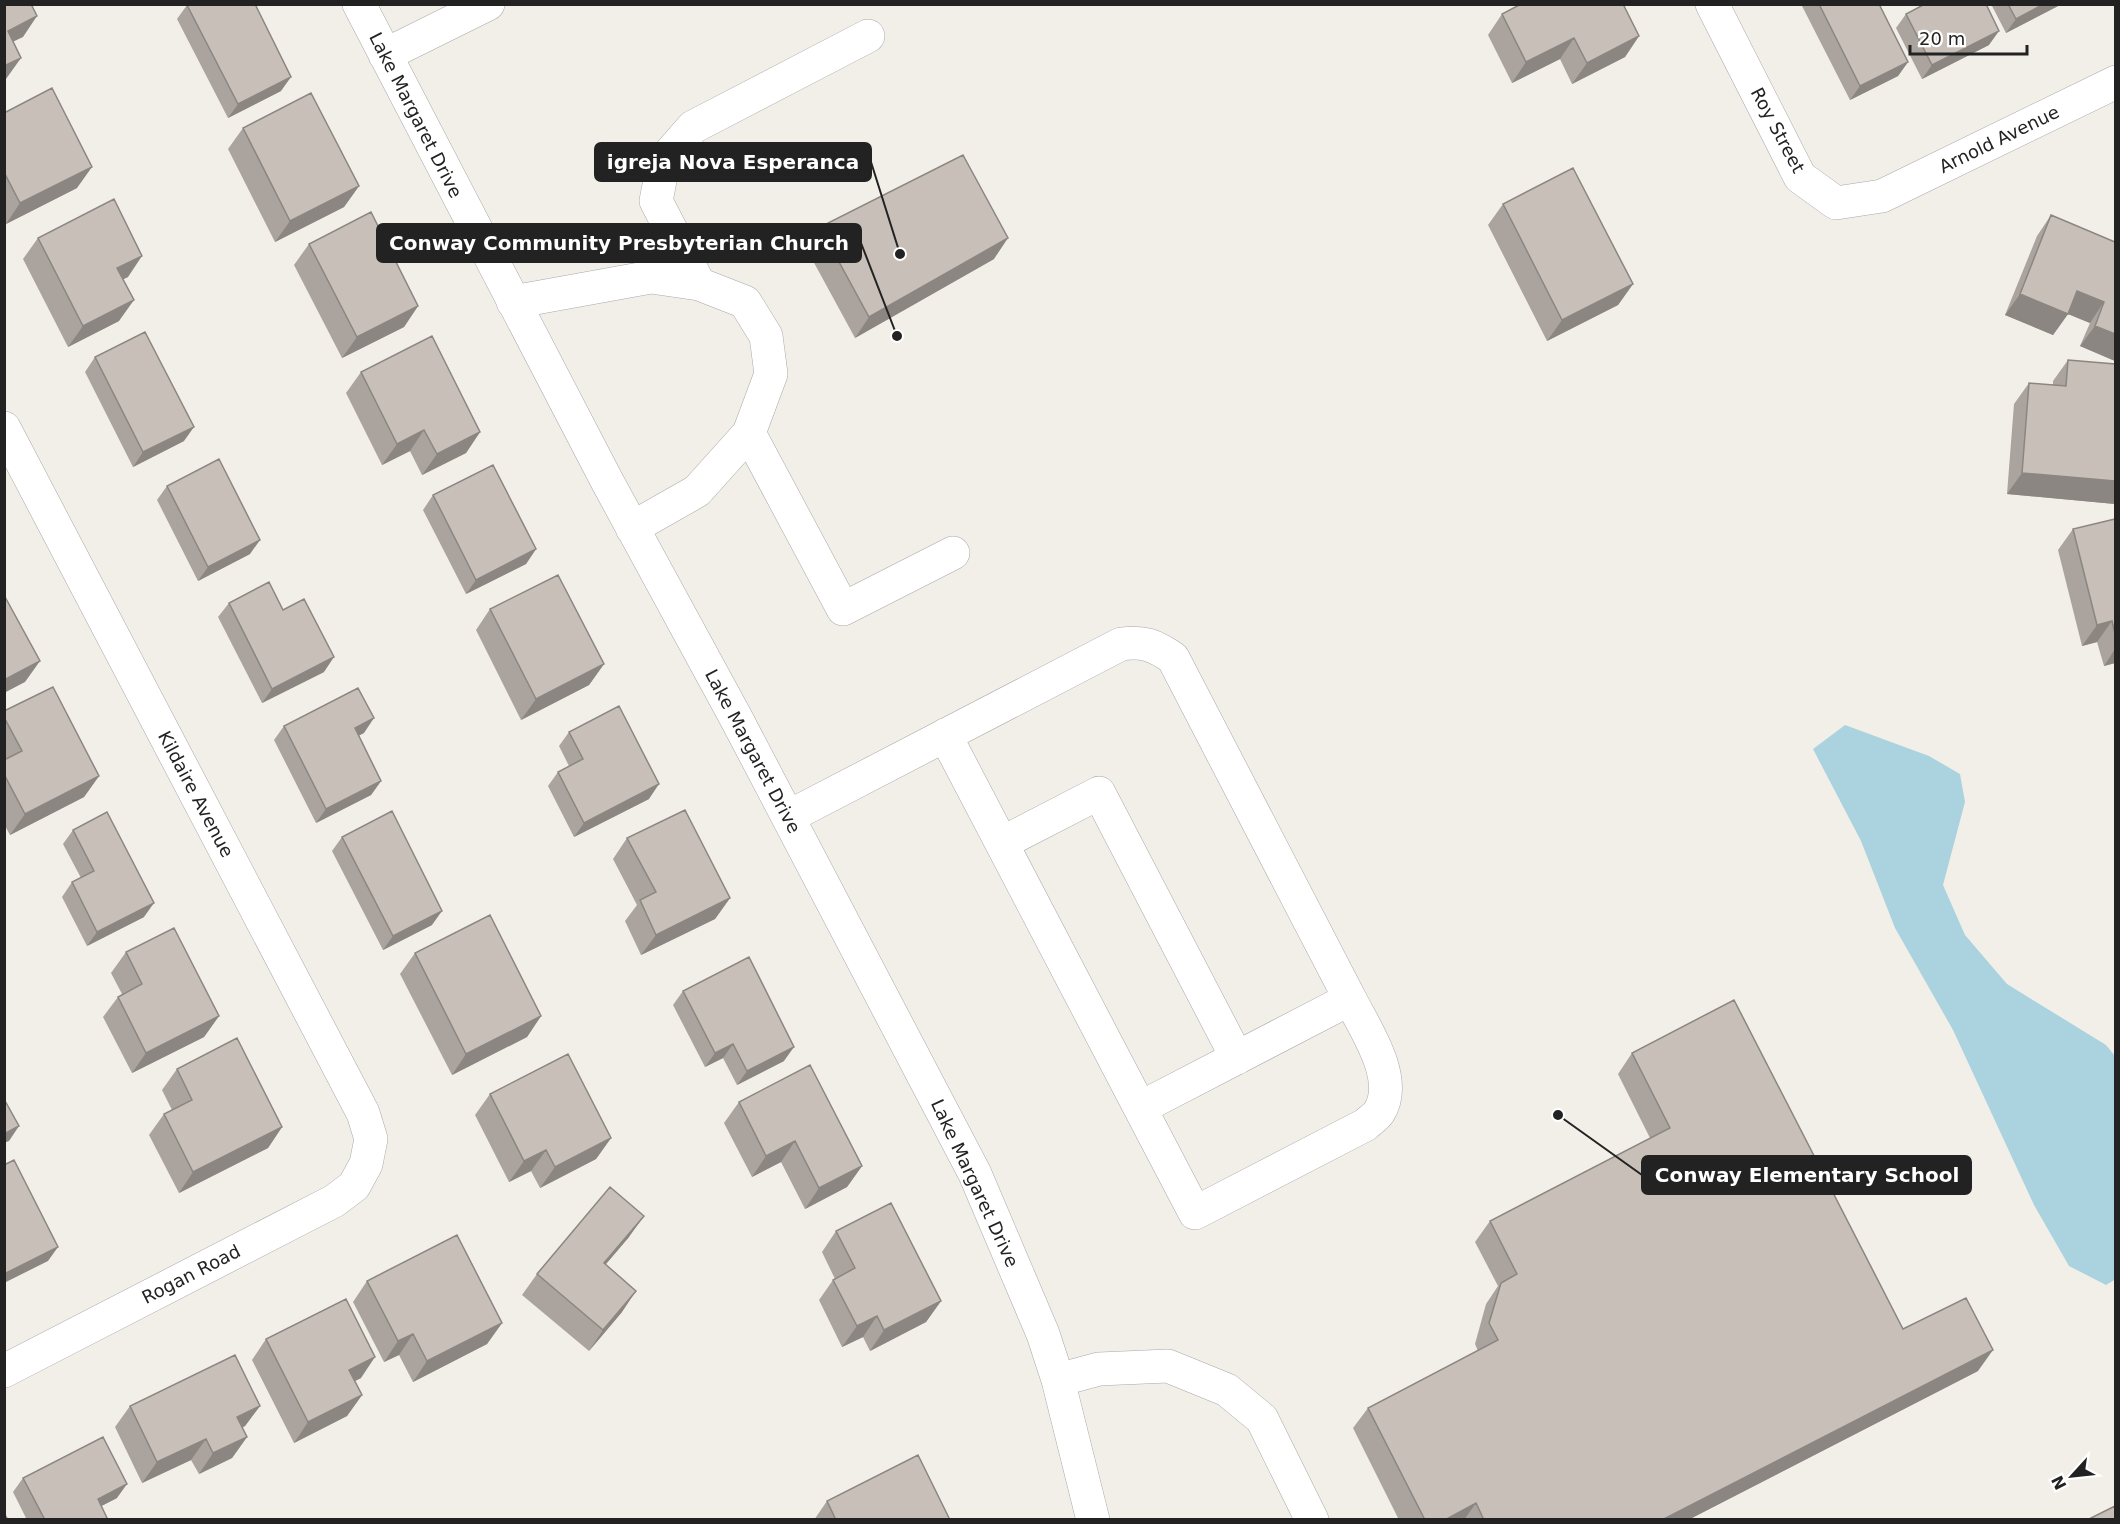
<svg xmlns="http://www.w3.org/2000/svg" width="2120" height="1524" viewBox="0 0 2120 1524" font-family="'DejaVu Sans',sans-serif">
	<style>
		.water { fill: #aad3df }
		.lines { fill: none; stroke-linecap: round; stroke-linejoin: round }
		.minor-casing { stroke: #a9a9a9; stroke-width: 34 }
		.minor { stroke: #fff; stroke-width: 33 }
		.wall { fill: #aba49e }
		.shaded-wall { fill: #8b8681 }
		.building { fill: #c7bfb8; stroke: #8b8681; stroke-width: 1.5 }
		.labels { text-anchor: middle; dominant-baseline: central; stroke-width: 5; stroke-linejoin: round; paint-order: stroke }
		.street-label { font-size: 18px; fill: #222; stroke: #fff }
		.leader { fill: none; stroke: #222; stroke-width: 2 }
		.callout-dot { fill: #222; stroke: #fff; stroke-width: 2 }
		.callout { fill: #222; stroke: #222; stroke-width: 2 }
		.callout-label { font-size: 20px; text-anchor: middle; font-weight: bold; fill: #fff }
	</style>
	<rect width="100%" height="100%" fill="#f2efe9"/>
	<path class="water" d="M1845,725l84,31 31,18 5,28 -22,83 22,50 42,49 99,61 9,11 1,223 -10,6 -37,-19 -35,-61 -81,-175 -58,-102 -34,-87 -48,-92z"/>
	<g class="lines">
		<defs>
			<path id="minor" d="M359,4l248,477 129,237 239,456 68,160 15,46 35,140
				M1712,4l88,173 36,26 46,-7 234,-114
				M385,55l103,-51
				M699,284l-43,-83 8,-41 29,-33 175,-91
				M513,302l138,-25 48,7 46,18 21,34 5,38 -22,59 -52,58 -65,37
				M4,428l359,685 8,26 -5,25 -12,22 -20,15 -330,170
				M749,433l94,176 110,-56
				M788,817l333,-173c23,-3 33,1 52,14l177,341 -210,109 -195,-373
				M1002,843l97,-50 138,265
				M1140,1108l55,105 170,-88c4,-4 11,-8 14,-13 21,-33 -14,-83 -29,-113
				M1058,1380l41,-11 69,-3 59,24 35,29 50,101"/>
		</defs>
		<use href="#minor" class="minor-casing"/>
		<use href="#minor" class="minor"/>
	</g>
	<path class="wall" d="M1801,4h78l29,58 -10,14 -48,24z
		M1991,4h71l-56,29z
		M187,5l94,86 -53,27 -51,-99z
		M1502,14l137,22 -14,21 -53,27 -12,-25 -48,24 -24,-48z
		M1906,14l83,31 -67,34 -26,-51z
		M4,113l73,75 -71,36 -2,-2z
		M243,128l116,58 -15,21 -69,35 -47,-93z
		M1503,204l130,80 -15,21 -71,36 -59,-116z
		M2051,215l64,27v119l-35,-15 10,-23 -22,-9 -15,21 -48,-20 32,-79z
		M820,227l174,32 -139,79 -49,-90z
		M38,238l90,39 -5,2 -4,42 -51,26 -45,-88z
		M309,244l109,62 -14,21 -62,31 -48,-93z
		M95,357l89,84 -51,26 -48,-95z
		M2068,360l47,4v140l-108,-10 7,-90 15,-21 24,2v-4z
		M361,372l119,60 -14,21 -44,22 -12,-24 -28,14 -36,-72z
		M167,486l83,68 -52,27 -41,-81z
		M433,495l103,54 -10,15 -60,30 -43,-84z
		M2115,519v144l-11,3 -7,-24 -15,4 -24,-96 15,-21z
		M229,603l54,7 41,62 -62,31 -44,-86z
		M490,609l114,55 -15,21 -68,35 -45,-90z
		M4,711l95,65 -15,21 -74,38 -6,-11z
		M284,726l80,7 -6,3 23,45 -10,14 -55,28 -42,-83z
		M569,732l80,67 -75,38 -26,-51 10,-14 11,-6 -10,-20z
		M73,830l71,87 -57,29 -25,-49 10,-15 9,-4 -18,-34z
		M342,837l90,88 -49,25 -51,-99z
		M627,838l103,60 -15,21 -74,36 -16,-34 12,-16 -24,-46z
		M126,952l93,64 -15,21 -72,36 -29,-56 15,-20 4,-3 -11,-21z
		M415,953l126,63 -14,21 -75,38 -52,-101z
		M683,991l101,70 -47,24 -14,-27 -18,9 -32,-62z
		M1632,1053l271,276 75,42 -290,149h-289l-46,-92 15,-20 110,-57 -3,-7 11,-40 12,-18 -23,-44 15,-21 160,-83 -32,-64z
		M177,1069l105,58 -14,21 -89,45 -30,-58 15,-21 8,-4 -10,-20z
		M490,1094l121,44 -15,21 -56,29 -9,-17 -22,11 -34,-67z
		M739,1102l123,64 -15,21 -42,22 -24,-47 -29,15 -28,-54z
		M836,1231l105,70 -15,21 -56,29 -7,-14 -21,10 -23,-47 14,-20 2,-1 -13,-27z
		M629,1237l-24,28 17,47 -33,39 -67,-56 15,-21z
		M367,1281l135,42 -15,21 -74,38 -14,-27 -15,7 -31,-60z
		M266,1339l95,39 -6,3 7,14 -15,21 -53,27 -42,-83z
		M130,1406h130l-15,20 -3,2 5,9 -15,21 -33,16 -8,-14 -49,23 -27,-56z
		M23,1478l94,20 -16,8 7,14h-81l-14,-28z
		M827,1501l123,19h-136z"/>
	<path class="shaded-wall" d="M2044,4h18l-56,29 10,-14z
		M37,16l-14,21 -19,9 4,-15z
		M1999,31l-10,14 -67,34 10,-14z
		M1639,36l-14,21 -53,27 15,-21z
		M1574,38l-14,21 -48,24 14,-21z
		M21,58l-15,21h-2v-13z
		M1908,62l-10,14 -48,24 10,-14z
		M291,77l-10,14 -53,27 10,-14z
		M92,167l-15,21 -71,36 14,-21z
		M359,186l-15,21 -69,35 15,-21z
		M1008,238l-14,21 -139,79 14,-21z
		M142,256l-14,21 -25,12 14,-21z
		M1633,284l-15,21 -71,36 15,-21z
		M2077,291l27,11 -14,21 -22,-9 -15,21 -48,-20 15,-21z
		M134,300l-15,21 -51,26 15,-21z
		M418,306l-14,21 -62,31 15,-21z
		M2095,326l20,8v27l-35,-15z
		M194,427l-10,14 -51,26 10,-15z
		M424,430l-14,21 -28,14 15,-21z
		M480,432l-14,21 -44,22 15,-21z
		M2022,473l93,8v23l-108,-10z
		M260,540l-10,14 -52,27 10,-14z
		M536,549l-10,15 -60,30 10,-14z
		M2112,621l-15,21 -15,4 15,-21z
		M2115,649v14l-11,3z
		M334,657l-10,15 -62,31 10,-14z
		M40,661l-15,21 -21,11v-13z
		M604,664l-15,21 -68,35 15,-21z
		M374,718l-10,15 -19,9 10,-14z
		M99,776l-15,21 -74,38 15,-21z
		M381,781l-10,14 -55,28 10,-14z
		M659,784l-10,15 -75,38 10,-14z
		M730,898l-15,21 -74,36 15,-20z
		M154,903l-10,14 -57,29 10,-14z
		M442,911l-10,14 -49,25 10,-14z
		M219,1016l-15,21 -72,36 14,-20z
		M541,1016l-14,21 -75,38 14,-21z
		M733,1044l-10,14 -18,9 10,-14z
		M794,1047l-10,14 -47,24 10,-14z
		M19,1126l-10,15 -5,2v-9z
		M282,1127l-14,21 -89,45 14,-21z
		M611,1138l-15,21 -56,29 15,-21z
		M795,1141l-14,21 -29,15 14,-21z
		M546,1150l-15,21 -22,11 15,-21z
		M862,1166l-15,21 -42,22 14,-21z
		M644,1216l-15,21 -40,47 15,-21z
		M58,1247l-10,14 -44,22v-9z
		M636,1291l-14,21 -33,39 14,-21z
		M941,1301l-15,21 -56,29 14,-21z
		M877,1316l-14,21 -21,10 15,-21z
		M502,1323l-15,21 -74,38 14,-21z
		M413,1334l-14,21 -15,7 14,-21z
		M1993,1350l-15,21 -290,149h-26z
		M375,1357l-14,21 -26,13 14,-21z
		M362,1395l-15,21 -53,27 14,-21z
		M260,1406l-15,20 -23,12 15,-21z
		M247,1437l-15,21 -33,16 14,-21z
		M206,1439l-15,21 -49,23 15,-21z
		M127,1484l-10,14 -29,15 10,-14z
		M1476,1503l-12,17h-19z"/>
	<path class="building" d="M4,4h27l6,12 -29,15 13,27 -17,8z
		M255,4l36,73 -53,27 -51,-99z
		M1521,4h102l16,32 -52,27 -13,-25 -48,24 -24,-48z
		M1819,4h60l29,58 -48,24z
		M1925,4h61l13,27 -67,34 -26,-51z
		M2008,4h36l-28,15z
		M52,88l40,79 -72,36 -16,-31v-59z
		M311,93l48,93 -69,35 -47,-93z
		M963,155l45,83 -139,79 -49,-90z
		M1573,168l60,116 -71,36 -59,-116z
		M114,199l28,57 -25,12 17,32 -51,26 -45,-88z
		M371,212l47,94 -61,31 -48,-93z
		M2051,215l64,27v92l-20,-8 9,-24 -27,-11 -9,23 -48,-20z
		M145,332l49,95 -51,25 -48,-95z
		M432,336l48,96 -43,22 -13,-24 -27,14 -36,-72z
		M2068,360l47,4v117l-93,-8 7,-90 37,3z
		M219,459l41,81 -52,27 -41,-81z
		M493,465l43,84 -60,31 -43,-85z
		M2115,519v115l-3,-13 -15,4 -24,-96z
		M558,575l46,89 -68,35 -46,-90z
		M269,582l14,28 21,-11 30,58 -62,32 -43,-86z
		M4,595l36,66 -36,19z
		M53,687l46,89 -74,38 -21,-40v-14l18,-9 -18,-34v-6z
		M358,688l16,30 -19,10 26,53 -55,28 -42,-83z
		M619,706l40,78 -75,39 -26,-51 25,-13 -14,-27z
		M685,810l45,88 -74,37 -16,-35 16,-8 -29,-54z
		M392,811l50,100 -49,25 -51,-99z
		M107,812l47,91 -57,29 -25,-50 22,-11 -21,-41z
		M490,915l51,101 -75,38 -51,-101z
		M174,928l45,88 -73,37 -28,-56 24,-13 -16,-32z
		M749,957l45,90 -47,24 -14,-27 -18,9 -32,-62z
		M1734,1000l169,329 63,-31 27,52 -331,170h-178l-8,-17 -31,17h-20l-57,-112 130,-68 -9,-17 12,-40 16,-9 -27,-53 180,-93 -38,-75z
		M237,1038l45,89 -89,45 -29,-58 28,-14 -15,-31z
		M568,1054l43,84 -56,29 -9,-17 -22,11 -34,-67z
		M810,1065l52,101 -43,22 -24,-47 -29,15 -27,-54z
		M4,1099l15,27 -15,8z
		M14,1160l44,87 -54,27v-109z
		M610,1187l34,29 -40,47 32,28 -33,39 -66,-56z
		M891,1203l50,98 -57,29 -7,-14 -20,10 -24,-46 22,-12 -19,-37z
		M457,1235l45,88 -75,38 -14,-27 -15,7 -31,-60z
		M346,1299l29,58 -26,13 13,25 -54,27 -42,-83z
		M235,1355l25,51 -23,11 10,20 -34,16 -7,-14 -49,23 -27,-56z
		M103,1437l24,47 -29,15 10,21h-63l-22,-42z
		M918,1455l32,65h-114l-9,-19z
		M2115,1506v14h-26v-1z
		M4,1513l4,7h-4z"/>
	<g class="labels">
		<g class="street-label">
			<text transform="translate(416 115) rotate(63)">Lake Margaret Drive</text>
			<text transform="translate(1778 130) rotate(62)">Roy Street</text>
			<text transform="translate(1999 139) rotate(-26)">Arnold Avenue</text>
			<text transform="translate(753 751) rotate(62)">Lake Margaret Drive</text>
			<text transform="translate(196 794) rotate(62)">Kildaire Avenue</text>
			<text transform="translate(975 1183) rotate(65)">Lake Margaret Drive</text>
			<text transform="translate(191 1274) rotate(-27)">Rogan Road</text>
		</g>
	</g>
	<path class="leader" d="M900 254L871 162M897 336L861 243M1558 1115L1642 1175"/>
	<g class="callout-dot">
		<circle cx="900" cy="254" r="6"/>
		<circle cx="897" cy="336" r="6"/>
		<circle cx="1558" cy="1115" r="6"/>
	</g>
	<g class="callout">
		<rect x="595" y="143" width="276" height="38" rx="6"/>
		<rect x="377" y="224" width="484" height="38" rx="6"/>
		<rect x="1642" y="1156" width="329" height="38" rx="6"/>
	</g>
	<g class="callout-label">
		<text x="733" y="169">igreja Nova Esperanca</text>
		<text x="619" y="250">Conway Community Presbyterian Church</text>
		<text x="1807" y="1182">Conway Elementary School</text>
	</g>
	<rect width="2120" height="1524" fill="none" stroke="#222222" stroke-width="12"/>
	<g transform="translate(2072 1476) rotate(243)" stroke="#ffffff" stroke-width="4.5" paint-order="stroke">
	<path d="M0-4.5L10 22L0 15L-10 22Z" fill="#222222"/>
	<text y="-9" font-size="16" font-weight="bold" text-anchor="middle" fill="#222222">N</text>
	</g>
	<path d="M1910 45v9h117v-9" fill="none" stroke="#222222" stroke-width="3"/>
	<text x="1919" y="45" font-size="18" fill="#222222" stroke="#ffffff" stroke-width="4.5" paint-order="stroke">20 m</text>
</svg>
